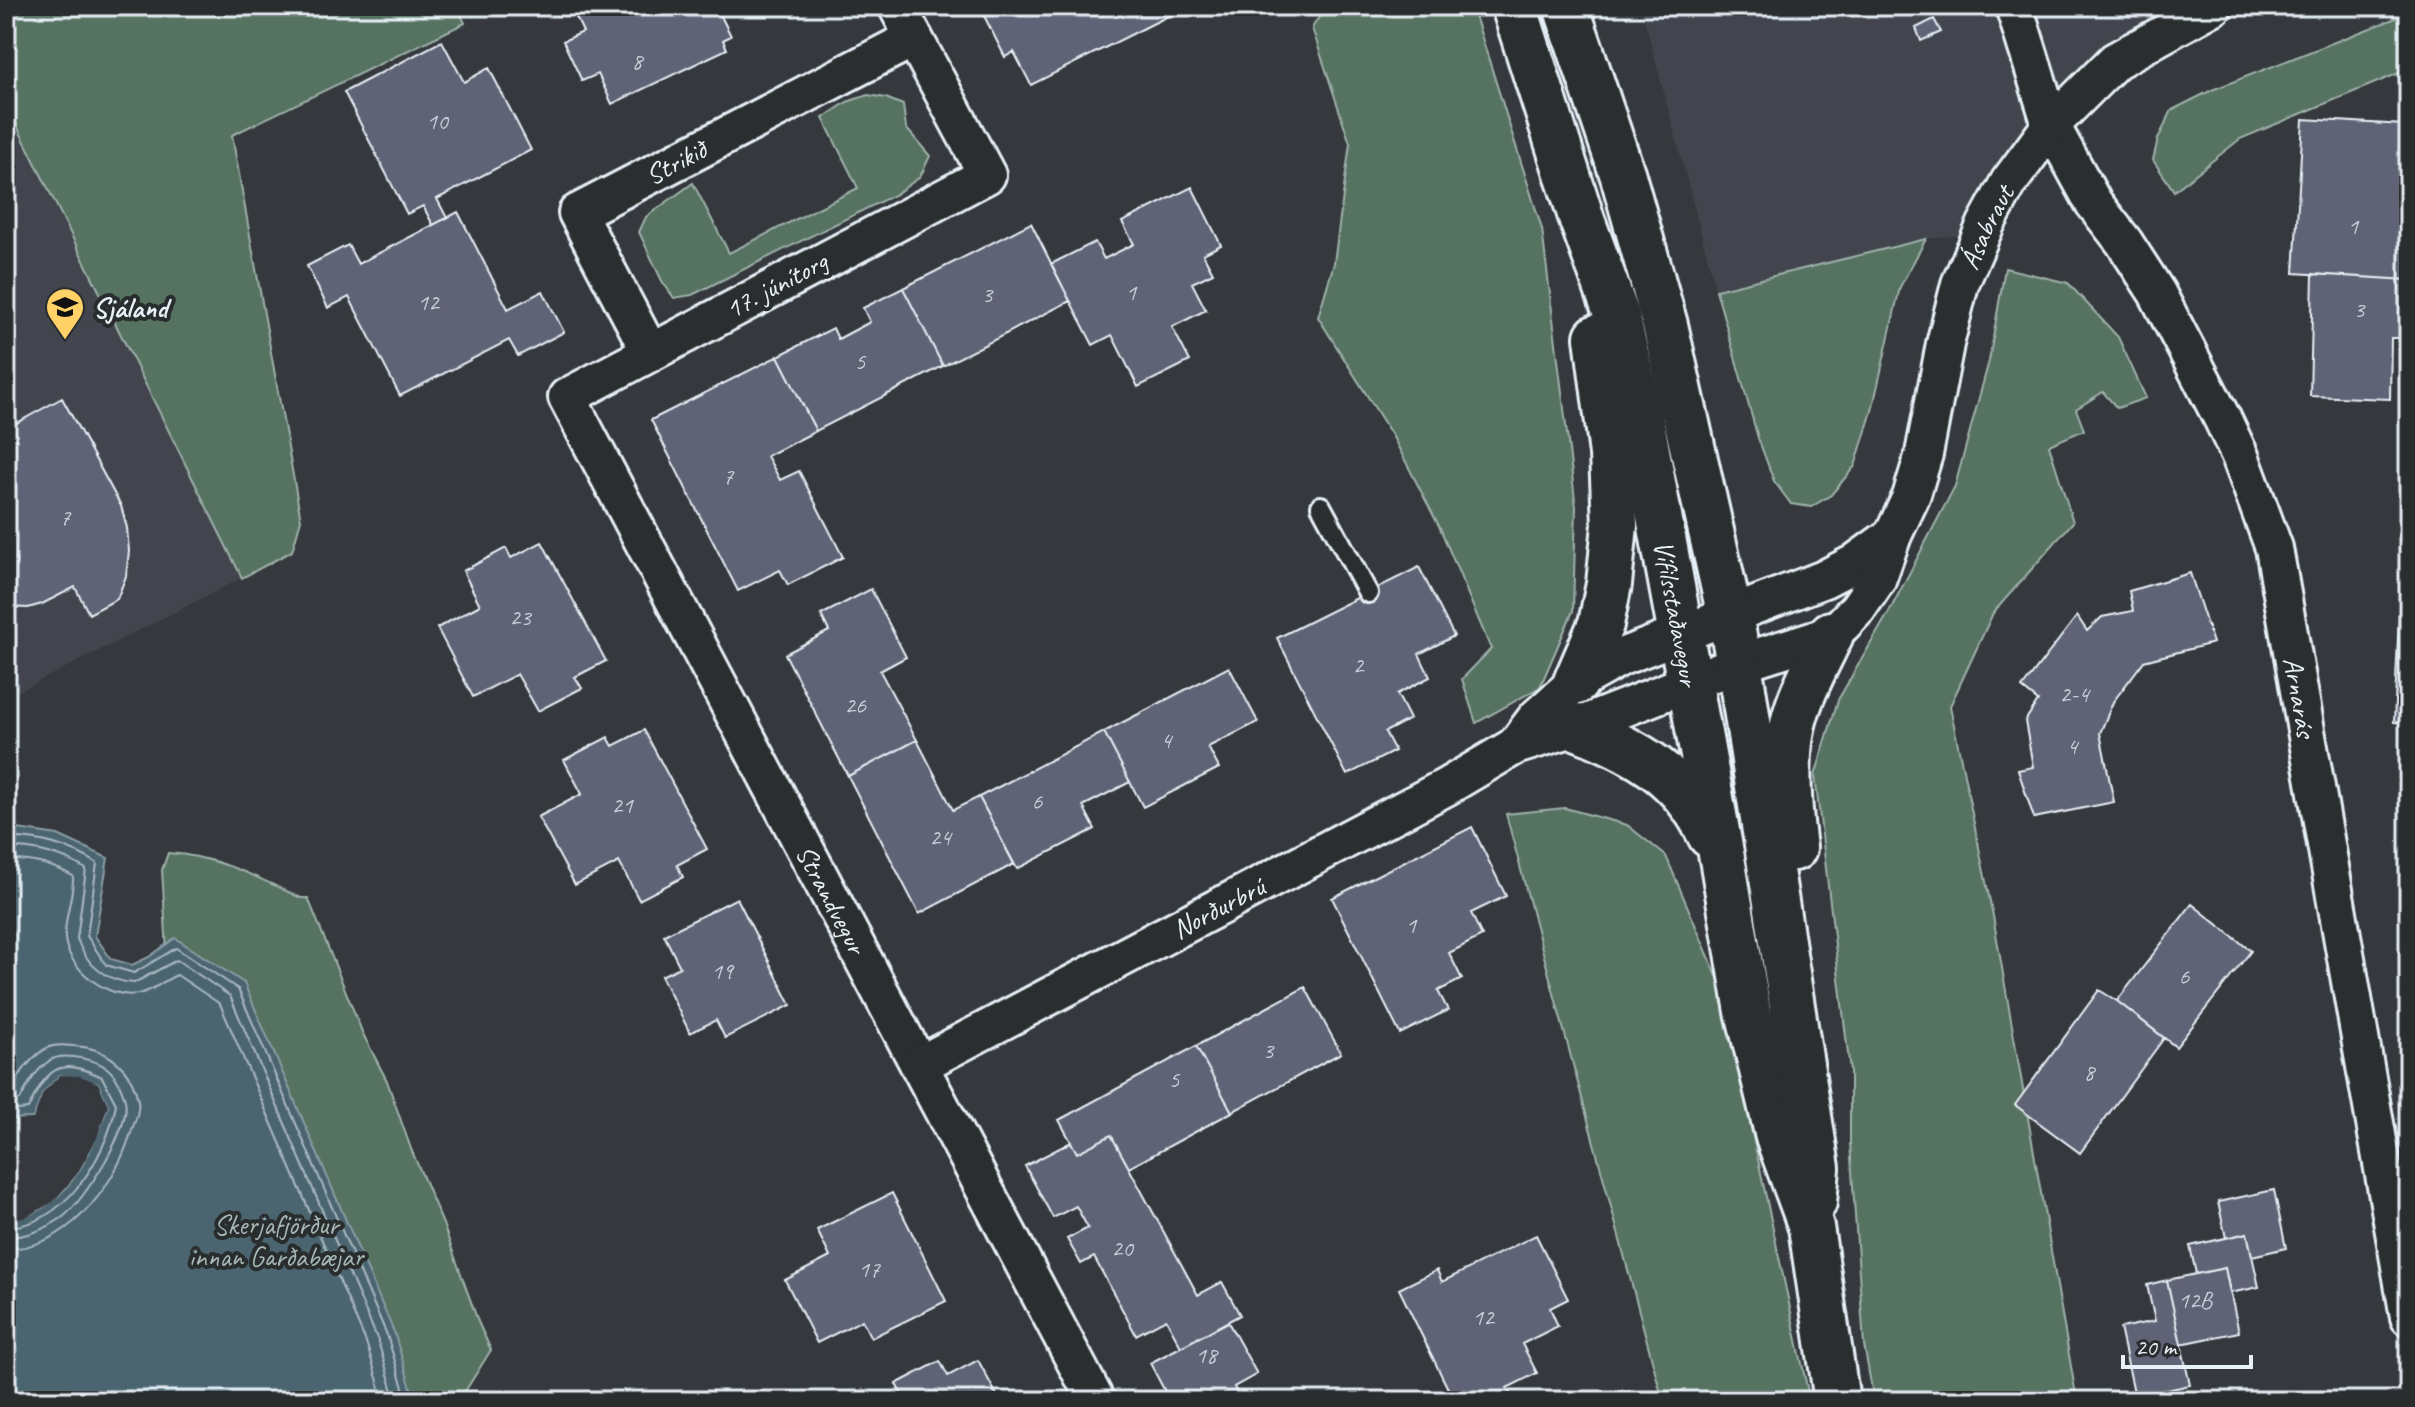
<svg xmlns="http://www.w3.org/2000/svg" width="2415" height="1407" viewBox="0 0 2415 1407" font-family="Caveat,sans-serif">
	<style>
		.built { fill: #42454d }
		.green { fill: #567261; stroke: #9fb2ac; stroke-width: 2 }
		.water { fill: #4c6570; stroke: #8a9da6; stroke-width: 2 }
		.pier { fill: #35383c }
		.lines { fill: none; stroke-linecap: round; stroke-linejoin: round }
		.shore { stroke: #aab9c2; stroke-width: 2 }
		.building { fill: #616375; stroke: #e8f1f8; stroke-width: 2 }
		.lane-casing { stroke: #e8f1f8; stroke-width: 24 }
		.street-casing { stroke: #e8f1f8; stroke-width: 42 }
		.secondary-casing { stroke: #e8f1f8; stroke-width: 50 }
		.lane { stroke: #2a2d2e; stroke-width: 18 }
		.street { stroke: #2a2d2e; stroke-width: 36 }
		.secondary { stroke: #2a2d2e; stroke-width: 44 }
		.labels { text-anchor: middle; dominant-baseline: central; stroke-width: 8; stroke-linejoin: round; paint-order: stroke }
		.number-label { font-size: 24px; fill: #c6ced7 }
		.street-label { font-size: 28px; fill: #e8f1f8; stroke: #2a2d2e }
		.poi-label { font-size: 28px; font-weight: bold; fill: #e8f1f8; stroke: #2a2d2e; text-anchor: start }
		.park-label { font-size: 28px; fill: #a6b8b4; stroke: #2a2d2e }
	</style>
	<rect width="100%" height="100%" fill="#35383c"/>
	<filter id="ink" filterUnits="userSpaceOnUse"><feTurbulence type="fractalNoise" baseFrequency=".0125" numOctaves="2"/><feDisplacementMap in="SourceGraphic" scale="16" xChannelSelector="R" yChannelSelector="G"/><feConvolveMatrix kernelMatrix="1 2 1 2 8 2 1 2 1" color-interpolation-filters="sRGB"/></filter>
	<g filter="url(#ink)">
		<path class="built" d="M1641,6h594l-112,59 -74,77 -58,90 -65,7 -210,51z
			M6,104l236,474 -236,120z"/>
		<path class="green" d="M6,6h451l8,17 -233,112 69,385 -9,31 -50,27 -236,-474z
			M1326,6h146l70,223 34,278 -3,104 -33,76 -64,36 -14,-44 29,-30 -51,-121 -47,-91 -75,-120 16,-54 16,-120 -38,-115z
			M2409,13v56l-169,70 -66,52 -21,-31 5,-21 14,-29 40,-20z
			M868,95l18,3 17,7 3,23 24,28 -10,21 -24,17 -204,101 -18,3 -12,-17 -23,-49 7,-15 47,-34 36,70 129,-65 -35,-70 24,-16z
			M1926,239l-26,48 -28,124 -17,55 -24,29 -20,12 -20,-3 -17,-23 -16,-43 -42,-148z
			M2005,268l63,15 50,54 28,61 -29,10 -14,-16 -27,17 8,21 -35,15 24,77 -80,91 -43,93 43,210 84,485h-203l-10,-56 -14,-202v-72l-35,-295 23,-76 51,-88 66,-126 34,-125z
			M1565,808l62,17 39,31 54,127 90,418h-147l-157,-587z
			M168,853c49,3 89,24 133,45h7l55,136 24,47 24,68 32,75 36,100 12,26 -32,51h-453l61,-187 101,-246 -6,-98z"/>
		<path class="water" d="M18,829l40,6 50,23 -13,78 16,23 21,6 17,-8 26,-19 69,45 150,349 21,69h-409v-181c59,-6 86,-65 102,-115l-10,-22 -38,-8 -17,18 -10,25 -27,1v-289z"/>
		<path class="pier" d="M60,1075l20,1 18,7 10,22 -11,33 -20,36 -24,28 -29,16 -18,2v-4l16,-2 28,-15 23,-27 21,-35 10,-31 -9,-19 -16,-7 -17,-1 -16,16 -9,25 -5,2 11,-29z"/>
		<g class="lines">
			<path class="shore" d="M6,838c34,-1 62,8 91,25l-10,73 19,29 28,8 42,-25 62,41 149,346 20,66
				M6,848c30,-1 55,6 80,21l-9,70c10,27 29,42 57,44l43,-23 53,36 147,342 19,63
				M6,860c25,-1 46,4 67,16 1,20 -9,41 -8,62 2,30 43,62 73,56 14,-2 26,-14 39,-19l43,29 146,338 18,59
				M6,1089l7,-1c6,-15 21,-34 36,-41 8,-3 16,-2 24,-1 33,1 59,21 65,55 2,12 -5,24 -8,35 -18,54 -63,112 -124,113
				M6,1101l14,-1c8,-15 15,-29 29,-39 14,-10 53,-1 63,12 6,6 11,19 13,27 7,27 -41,101 -62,117 -17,12 -36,20 -57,20
				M6,1111l22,-2c19,-40 30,-53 74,-32l14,27c-9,53 -52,122 -110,123"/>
		</g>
		<path class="building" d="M579,6h137l15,30 -8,4 4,9 -115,55 -14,-30 -16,7 -19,-40 20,-9 -11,-23z
			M979,6h209l-157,79 -17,-33 -9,5z
			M1934,19l7,13 -20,9 -5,-13z
			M442,41l22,41 25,-14 42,82 -94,49 10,19 -14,7 -10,-19 -16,8 -63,-122z
			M2303,119l101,6 -4,70h9l-1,85 -114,-7z
			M1192,187l29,58 -18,9 10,19 -21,10 14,27 -34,17 18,34 -52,26 -26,-52 -19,10 -42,-81 44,-22 9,17 30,-15 -12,-22z
			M458,212l50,97 35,-18 21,41 -46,24 -9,-16 -109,56 -51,-99 -21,11 -21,-42 41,-21 10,19z
			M1031,223l39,78 -127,65 -40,-78z
			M2313,274l95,6 -4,58h-13l-1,61 -80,-3z
			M903,288l40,78 -127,65 -38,-75 55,-28 5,11 32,-17 -7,-14z
			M778,356l38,75 -49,25 13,24 19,-9 44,86 -55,28 -8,-15 -42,21 -87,-171z
			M62,398l59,108 6,22 2,23 -3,25 -9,23 -28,15 -14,-27 -33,17 -14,4 -22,-1v-178z
			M542,542l64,119 -31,16 7,11 -44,23 -21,-37 -44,23 -36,-69 43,-23 -17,-34 43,-23 5,10z
			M1419,567l35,69 -35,18 11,23 -33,17 13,25 -25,13 10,19 -48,24 -70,-137z
			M2190,573l23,70 -69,18 -31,41 -13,31 14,69 -80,16 -16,-48 15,-3 -8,-46 13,-20 -16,-13 55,-72 10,15 15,-14 31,-6 -4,-20z
			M2401,577h8v146l-15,-1z
			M871,589l35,68 -26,14 37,69 -69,36 -63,-122 44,-23 -8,-16z
			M1229,667l29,55 -50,25 11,21 -76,39 -39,-75z
			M644,730l63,119 -30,16 6,12 -44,23 -20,-38 -44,23 -37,-68 44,-23 -18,-34 44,-23 5,9z
			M1104,732l26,50 -47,24 12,23 -78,40 -38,-72z
			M917,740l36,70 26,-13 35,67 -95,50 -71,-138z
			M1472,827l34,69 -35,17 11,23 -33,17 13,26 -24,12 10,19 -48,24 -68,-136z
			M737,898l54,107 -66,33 -9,-18 -26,13 -29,-57 19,-9 -16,-32z
			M2192,904l59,47 -75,96 -59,-46z
			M1305,987l36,66 -109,59 -36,-66z
			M2099,990l18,11 47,37 -84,115 -65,-48z
			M1196,1046l36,66 -103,56 -18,-33 -34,18 -18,-33z
			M1111,1135l87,160 24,-13 18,33 -59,32 -15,-28 -30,16 -42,-78 -13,7 -14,-25 21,-11 -12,-22 -23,12 -28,-52 46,-24 6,11z
			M2274,1190l12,58 -34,8 -5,-23 -21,5 -8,-36z
			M892,1193l54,108 -75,37 -9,-18 -45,23 -32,-63 45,-23 -13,-27z
			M2247,1233l12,54 -29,6 -5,-25 -29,6 -6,-28z
			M1536,1235l32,64 -18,9 8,18 -36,18 15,29 -30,15 7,13h-60l-55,-112 38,-19 5,12z
			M2225,1268l14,64 -58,12 -14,-64z
			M2167,1280l23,105 -55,12 -15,-69 35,-7 -8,-36z
			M1228,1322l29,52 -23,13 5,10 -7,4h-8l-3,-5 -9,5h-42l-20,-38z
			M978,1360l22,41h-95l-9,-17 44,-23 8,15z"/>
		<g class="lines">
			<defs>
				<path id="lane" d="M1321,506l47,87"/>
				<g id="street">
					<path id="s1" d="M897,6l90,169 -420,222 529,1004"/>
					<path id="s2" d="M2014,6l37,119 42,77 31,40 33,51 66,127 17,36 34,92 135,769"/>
					<path id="s3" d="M650,352l-73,-139 337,-175"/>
					<path d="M1515,746l21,-28 40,-36 45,-25 203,-78 29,-15 40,-29"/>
					<path id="s4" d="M919,1065l527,-278 69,-41 61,-19 163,-64 92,-29 12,-10 15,-16 19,-28 16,-45 18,-38 13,-43 21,-110 15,-60 26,-60 23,-42 42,-57 64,-64 99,-55"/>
				</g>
				<g id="secondary">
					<path id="s5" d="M1514,6l68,214 35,96 22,91 84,457 25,147 30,126 33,90 26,174"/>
					<path d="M1566,6l57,170 42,149 65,291 9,47 78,505 -3,34"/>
					<path d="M1576,682l25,-58 8,-40 6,-59 -3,-71 -15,-117"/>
					<path d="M1576,727c60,23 106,48 134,108"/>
					<path d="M1794,848c-5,-38 -10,-98 2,-135 8,-27 23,-53 35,-79"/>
				</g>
			</defs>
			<use href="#lane" class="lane-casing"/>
			<use href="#street" class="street-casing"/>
			<use href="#secondary" class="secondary-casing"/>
			<use href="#lane" class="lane"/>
			<use href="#street" class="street"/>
			<use href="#secondary" class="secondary"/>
		</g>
	</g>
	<defs>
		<symbol id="school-pin" viewBox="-11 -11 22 30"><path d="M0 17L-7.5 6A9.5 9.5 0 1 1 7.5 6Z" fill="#ffd166" stroke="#2a2d2e"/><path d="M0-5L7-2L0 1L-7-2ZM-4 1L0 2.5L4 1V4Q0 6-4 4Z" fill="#111"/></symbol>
	</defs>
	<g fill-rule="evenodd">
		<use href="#school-pin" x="43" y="285" width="44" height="60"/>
	</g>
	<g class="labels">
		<g class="number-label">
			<text x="637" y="61">8</text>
			<text x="437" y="121">10</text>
			<text x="2353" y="226">1</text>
			<text x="1131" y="292">1</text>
			<text x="987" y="294">3</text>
			<text x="428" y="302">12</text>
			<text x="2359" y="309">3</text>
			<text x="860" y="361">5</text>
			<text x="728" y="476">7</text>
			<text x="65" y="517">7</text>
			<text x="520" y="617">23</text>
			<text x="1358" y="665">2</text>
			<text x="2074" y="694">2-4</text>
			<text x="855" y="705">26</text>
			<text x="1166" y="740">4</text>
			<text x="2072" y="746">4</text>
			<text x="1037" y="801">6</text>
			<text x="622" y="805">21</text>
			<text x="940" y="837">24</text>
			<text x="1411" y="925">1</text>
			<text x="722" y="971">19</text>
			<text x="2184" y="976">6</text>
			<text x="1268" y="1050">3</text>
			<text x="2089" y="1072">8</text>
			<text x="1174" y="1079">5</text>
			<text x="1122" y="1248">20</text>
			<text x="869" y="1269">17</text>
			<text x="2195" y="1300">12B</text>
			<text x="1483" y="1317">12</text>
			<text x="1206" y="1355">18</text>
		</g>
		<g class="street-label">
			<text stroke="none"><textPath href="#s3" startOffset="268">Strikið</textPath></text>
			<text stroke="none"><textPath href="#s4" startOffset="1454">Ásabraut</textPath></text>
			<text transform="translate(776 285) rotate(-28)">17. júnítorg</text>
			<text stroke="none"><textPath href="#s5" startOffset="630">Vífilsstaðavegur</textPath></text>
			<text stroke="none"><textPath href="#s2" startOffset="756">Arnarás</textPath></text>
			<text stroke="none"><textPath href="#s1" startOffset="1234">Strandvegur</textPath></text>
			<text stroke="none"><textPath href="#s4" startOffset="338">Norðurbrú</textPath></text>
		</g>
		<g class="poi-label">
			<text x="93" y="307">Sjáland</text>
		</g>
		<g class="park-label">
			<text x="276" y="1224">Skerjafjörður<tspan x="276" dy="32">innan Garðabæjar</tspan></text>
		</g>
	</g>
	<rect width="2415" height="1407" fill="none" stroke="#2a2d2e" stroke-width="32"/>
	<rect x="16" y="16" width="2383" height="1375" fill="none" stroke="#e8f1f8" stroke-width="3" filter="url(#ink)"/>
	<path d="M2123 1355v12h128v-12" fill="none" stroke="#e8f1f8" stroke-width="4"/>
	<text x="2135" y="1355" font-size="24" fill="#e8f1f8" stroke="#2a2d2e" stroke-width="6" paint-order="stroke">20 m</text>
</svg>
